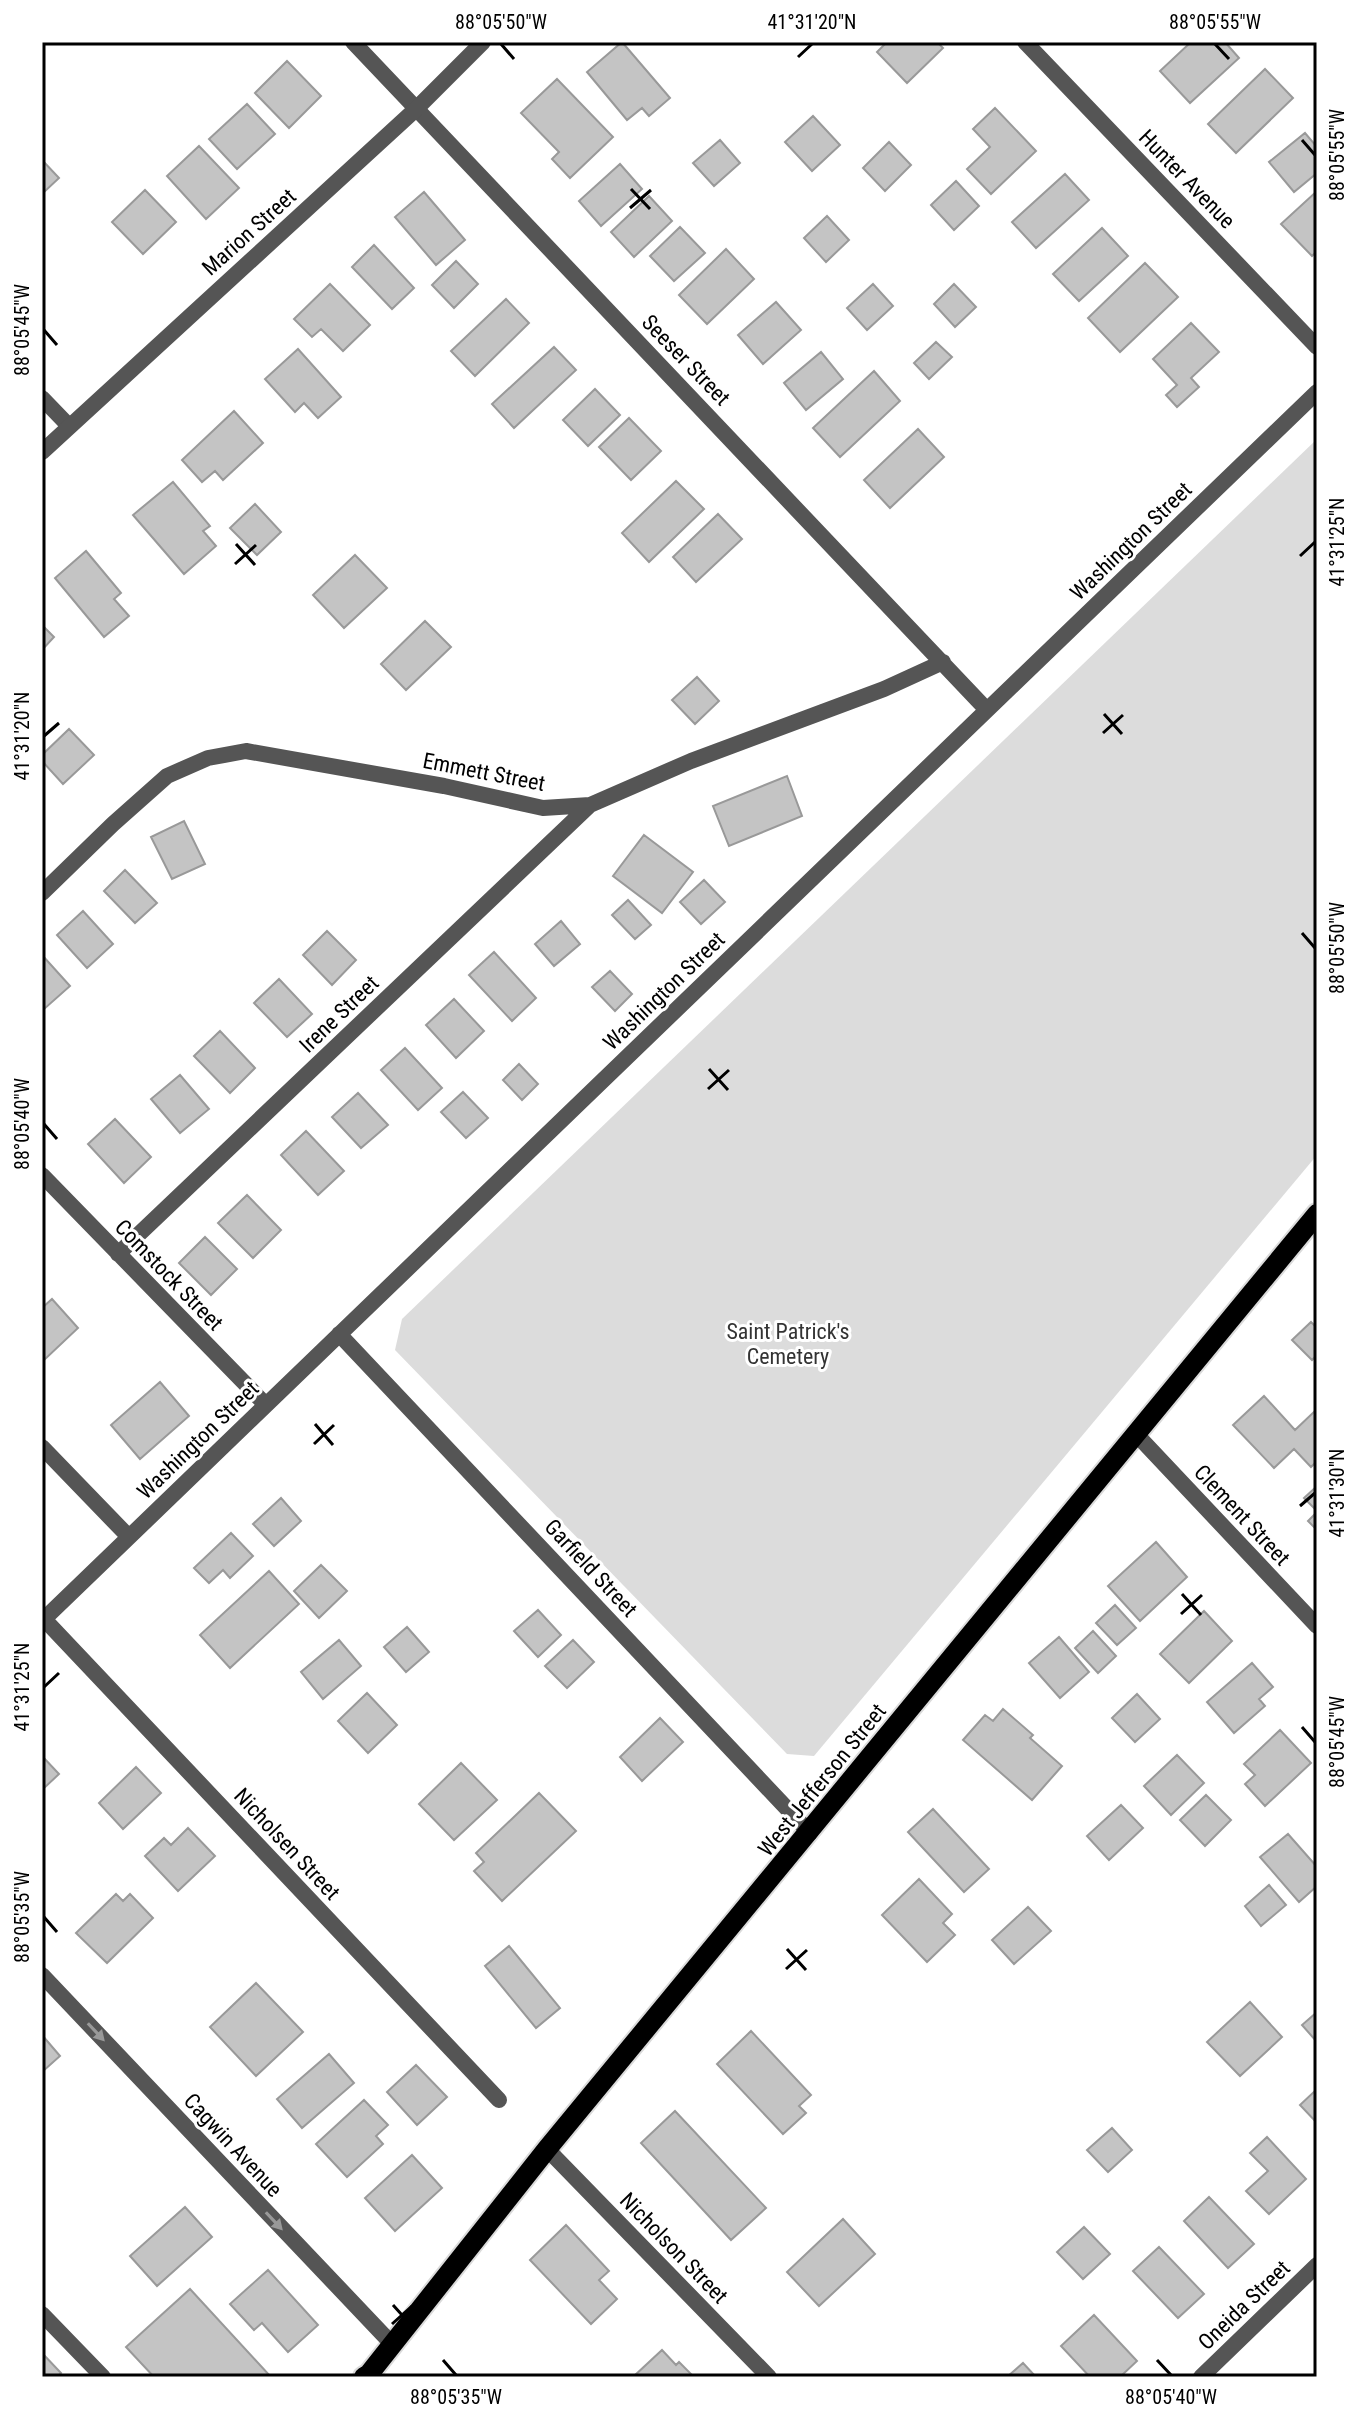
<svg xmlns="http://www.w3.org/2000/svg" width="1359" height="2419" viewBox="0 0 1359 2419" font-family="'Roboto Condensed',sans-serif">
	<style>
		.green { fill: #dcdcdc }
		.building { fill: #c4c4c4; stroke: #999; stroke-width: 2 }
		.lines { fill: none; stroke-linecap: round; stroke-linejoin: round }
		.primary-casing { stroke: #dbdbdb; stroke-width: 24 }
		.minor { stroke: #555; stroke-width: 16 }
		.tertiary { stroke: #555; stroke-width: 16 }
		.primary { stroke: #000; stroke-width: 20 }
		.oneway { fill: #999 }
		.ticks { fill: none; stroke: #000; stroke-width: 3 }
		.labels { text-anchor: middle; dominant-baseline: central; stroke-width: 6; stroke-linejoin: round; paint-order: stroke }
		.street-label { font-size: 22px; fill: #000; stroke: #fff }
		.park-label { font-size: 22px; fill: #333; stroke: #fff }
		.neatline { fill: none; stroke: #000; stroke-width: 3 }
		.ticks-label { font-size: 20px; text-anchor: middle; fill: #000 }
	</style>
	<rect width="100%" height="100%" fill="#fff"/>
	<path class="green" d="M1317,439v716l-503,601 -27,-2 -392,-404 7,-31z"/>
	<path class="building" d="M622,42l48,56 -21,18 -7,-8 -15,12 -40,-48z
		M887,42h50l6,6 -36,35 -30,-31z
		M1191,42h34l14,16 -49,45 -30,-32z
		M287,61l34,35 -32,32 -34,-35z
		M1265,69l28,29 -57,55 -28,-29z
		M557,79l56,58 -43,41 -18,-19 7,-7 -38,-39z
		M247,104l28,30 -38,35 -28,-30z
		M995,108l41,43 -45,43 -24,-25 23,-22 -17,-18z
		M813,116l27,29 -28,26 -27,-29z
		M1305,133l12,14v26l-23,19 -25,-30z
		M720,140l20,23 -26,23 -21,-23z
		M889,142l22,23 -26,26 -22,-23z
		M199,146l40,42 -33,31 -39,-43z
		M42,160l17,18 -17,16z
		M620,164l22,25 -41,37 -22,-25z
		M1065,174l24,26 -53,48 -24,-26z
		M956,181l23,25 -25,24 -23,-25z
		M145,190l31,32 -33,32 -31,-32z
		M1317,191v60l-5,5 -31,-32z
		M424,192l41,48 -29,25 -41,-48z
		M649,196l23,25 -38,36 -23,-25z
		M827,216l22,24 -23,22 -22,-24z
		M680,227l25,26 -31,28 -24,-25z
		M1102,228l26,28 -49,45 -26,-27z
		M374,245l40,43 -22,21 -40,-42z
		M726,249l28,30 -47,45 -28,-29z
		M456,261l22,23 -24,24 -22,-23z
		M1145,263l33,34 -58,55 -32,-34z
		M330,284l40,41 -27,26 -22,-22 -9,8 -18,-18z
		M873,284l20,22 -26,24 -20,-22z
		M954,284l22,23 -21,20 -21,-23z
		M506,299l23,24 -54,53 -24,-25z
		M776,302l25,28 -38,34 -25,-29z
		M1191,323l28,29 -28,26 8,9 -22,20 -11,-12 11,-10 -24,-26z
		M936,342l16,15 -23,22 -15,-16z
		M554,347l22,23 -62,58 -22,-24z
		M298,349l43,48 -23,21 -14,-15 -9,9 -30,-33z
		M821,352l22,27 -37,31 -22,-27z
		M874,371l26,30 -60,56 -27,-29z
		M595,389l25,26 -32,31 -25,-26z
		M234,411l29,32 -40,37 -8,-9 -13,11 -20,-22z
		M629,418l32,33 -30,29 -32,-33z
		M918,429l26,28 -54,51 -26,-28z
		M676,481l28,28 -55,53 -27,-29z
		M173,482l37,44 -7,5 13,15 -32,28 -51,-59z
		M255,504l26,28 -24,23 -27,-27z
		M718,514l24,25 -46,43 -23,-25z
		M86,551l35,42 -7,6 15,17 -25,21 -49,-59z
		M355,555l32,33 -43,40 -31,-33z
		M425,621l26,26 -45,43 -25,-26z
		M42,625l12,12 -12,13z
		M697,677l22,24 -24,23 -23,-24z
		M69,729l25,26 -31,29 -21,-23v-6z
		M787,776l15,40 -73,30 -16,-40z
		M184,821l21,43 -33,15 -21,-42z
		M644,835l49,37 -31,41 -49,-37z
		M125,870l32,33 -22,20 -31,-32z
		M704,880l21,22 -24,22 -21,-22z
		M628,900l23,25 -16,14 -23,-24z
		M83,911l30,33 -26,24 -30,-33z
		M561,921l19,23 -26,22 -19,-22z
		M327,931l29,29 -24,25 -29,-30z
		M494,952l42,46 -24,23 -43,-46z
		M42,955l28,31 -27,24 -1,-1z
		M610,971l22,23 -17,17 -23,-24z
		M279,979l33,35 -25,23 -33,-34z
		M454,999l30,32 -28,27 -30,-33z
		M220,1031l35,37 -25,25 -36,-37z
		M405,1048l37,40 -24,22 -37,-40z
		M519,1064l19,20 -16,16 -19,-20z
		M180,1075l29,34 -29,24 -29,-34z
		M463,1092l25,26 -22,20 -25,-26z
		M358,1093l30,32 -27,23 -29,-31z
		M115,1119l36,38 -27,26 -36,-39z
		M306,1131l38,40 -26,24 -37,-40z
		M247,1195l34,35 -28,28 -35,-35z
		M205,1237l32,32 -26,26 -32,-32z
		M52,1299l26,29 -36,34v-54z
		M1311,1322l6,6v27l-5,5 -20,-20z
		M160,1382l29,34 -49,43 -29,-34z
		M1264,1396l31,34 22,-21v52l-6,6 -17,-18 -20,19 -41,-43z
		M1317,1486v25l-13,-13z
		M281,1498l20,23 -27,25 -21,-22z
		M1317,1512v18l-9,-9z
		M231,1533l22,23 -23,22 -7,-8 -14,13 -15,-15z
		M1156,1542l31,35 -47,44 -32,-35z
		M321,1565l26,26 -28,27 -25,-27z
		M269,1571l30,33 -69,64 -30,-33z
		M1115,1605l21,23 -19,17 -21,-22z
		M538,1610l23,25 -23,22 -24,-26z
		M1204,1611l28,30 -43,42 -29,-29z
		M407,1627l22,25 -23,20 -22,-25z
		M1093,1631l23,25 -18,17 -23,-25z
		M1059,1637l30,35 -29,26 -31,-35z
		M339,1640l22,26 -38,33 -22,-27z
		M573,1640l21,22 -27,26 -22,-22z
		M1252,1663l21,24 -14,12 6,7 -31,27 -27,-31z
		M367,1693l30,32 -29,28 -30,-32z
		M1137,1694l23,25 -25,23 -23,-24z
		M1003,1709l30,26 -3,3 32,28 -30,34 -69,-60 22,-25 8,6z
		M660,1718l23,24 -41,39 -22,-24z
		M1280,1730l31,33 -46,43 -20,-22 10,-9 -11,-11z
		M1177,1755l27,28 -33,32 -27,-29z
		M42,1756l17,18 -17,16z
		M461,1763l36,37 -43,40 -35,-36z
		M136,1767l25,26 -38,36 -24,-26z
		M539,1793l37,38 -74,70 -28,-30 10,-9 -8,-9z
		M1206,1795l25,25 -26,26 -25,-26z
		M1121,1805l22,23 -34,32 -22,-24z
		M933,1809l56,60 -25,23 -56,-60z
		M188,1828l27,28 -37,35 -33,-35 19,-18 7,7z
		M1288,1834l29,33v19l-18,16 -39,-45z
		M919,1879l33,35 -9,9 12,12 -28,27 -45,-47z
		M1269,1885l17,20 -25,21 -16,-20z
		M116,1894l7,7 7,-7 23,24 -46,45 -31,-30z
		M1028,1907l23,24 -37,33 -22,-24z
		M509,1946l51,62 -24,20 -51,-62z
		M256,1983l47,49 -47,44 -46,-49z
		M1250,2002l32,35 -42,39 -33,-34z
		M1317,2012v30l-15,-17z
		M751,2031l60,64 -12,11 7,7 -23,21 -66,-70z
		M42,2035l18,21 -18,16z
		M329,2054l25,29 -52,45 -25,-29z
		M416,2065l31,32 -30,28 -30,-33z
		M1317,2089v34l-17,-18z
		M364,2100l24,25 -12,11 7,8 -36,33 -31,-33z
		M675,2111l91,97 -35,32 -90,-97z
		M1112,2128l20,22 -24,22 -21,-22z
		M1267,2137l39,42 -37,35 -23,-23 22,-20 -18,-18z
		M412,2155l30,33 -47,43 -30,-33z
		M1209,2197l45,47 -26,24 -44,-47z
		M185,2207l27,30 -55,49 -27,-30z
		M843,2219l32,35 -56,52 -32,-34z
		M566,2225l43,46 -10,9 18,19 -26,25 -61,-64z
		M1084,2227l26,27 -27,25 -26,-27z
		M1159,2247l45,47 -26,24 -45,-47z
		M268,2270l50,55 -30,27 -26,-29 -8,7 -24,-26z
		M190,2289l81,88h-117l-28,-30z
		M1094,2315l43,46 -17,16h-30l-29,-31z
		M662,2350l14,15 3,-3 13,13 -59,2z
		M42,2353l19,20 -4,4h-15z
		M1023,2363l13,14h-29z"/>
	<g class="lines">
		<defs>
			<path id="primary" d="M364,2377l5,-3 178,-225 770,-935"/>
		</defs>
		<use href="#primary" class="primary-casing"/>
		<path class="minor" d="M353,42l634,668
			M1025,42l292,305
			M42,398l27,28
			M42,893l71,-69 54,-48 41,-18 38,-7 198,35 99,22 47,-3 101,-44 193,-72 59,-27
			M42,1175l224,230
			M118,1254l472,-449
			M339,1334l471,499
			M1136,1434l181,192
			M42,1447l87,90
			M44,1619l455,481
			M42,1621l1275,-1229
			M42,1975l350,369
			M547,2149l222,228
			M42,2314l61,63
			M1201,2377l116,-112"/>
		<path class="tertiary" d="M42,452l374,-343 67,-67"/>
		<use href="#primary" class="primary"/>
	</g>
	<defs><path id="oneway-solid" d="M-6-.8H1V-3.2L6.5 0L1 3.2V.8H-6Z" transform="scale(2)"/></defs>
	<g class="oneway">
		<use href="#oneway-solid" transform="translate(96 2032) rotate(47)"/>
		<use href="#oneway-solid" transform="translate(274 2221) rotate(47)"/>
	</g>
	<path class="ticks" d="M501,44l13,15M1215,44l14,15M798,57l14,-13M1302,140l13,15M631,189l19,20M630,208l21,-18M44,330l13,15M236,544l19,21M1300,556l15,-14M235,564l21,-19M1104,714l18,20M1103,733l20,-18M44,736l15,-13M1302,933l13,15M709,1069l19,21M708,1089l21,-19M44,1124l13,15M315,1424l18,21M314,1444l20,-19M1300,1506l15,-13M1182,1594l19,21M1181,1614l21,-19M44,1687l15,-14M1302,1727l13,15M44,1917l13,15M787,1949l19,21M786,1969l21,-19M393,2305l18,20M392,2324l20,-18M443,2360l13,15M1157,2360l14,15"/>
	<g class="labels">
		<g class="street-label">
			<text transform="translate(1187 179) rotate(46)">Hunter Avenue</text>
			<text transform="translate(249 232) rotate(-42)">Marion Street</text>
			<text transform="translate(686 360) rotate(46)">Seeser Street</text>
			<text transform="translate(1131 541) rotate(-44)">Washington Street</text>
			<text transform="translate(484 772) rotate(11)">Emmett Street</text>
			<text transform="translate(664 991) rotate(-44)">Washington Street</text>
			<text transform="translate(339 1014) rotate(-44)">Irene Street</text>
			<text transform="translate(169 1275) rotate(46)">Comstock Street</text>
			<text transform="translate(198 1440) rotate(-44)">Washington Street</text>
			<text transform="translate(1242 1515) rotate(47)">Clement Street</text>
			<text transform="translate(591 1568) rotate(47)">Garfield Street</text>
			<text transform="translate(822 1780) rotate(-51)">West Jefferson Street</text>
			<text transform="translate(287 1844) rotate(47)">Nicholsen Street</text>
			<text transform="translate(233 2145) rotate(47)">Cagwin Avenue</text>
			<text transform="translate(674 2248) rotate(46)">Nicholson Street</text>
			<text transform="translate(1244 2305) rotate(-44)">Oneida Street</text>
		</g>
		<g class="park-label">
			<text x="788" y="1331">Saint Patrick's<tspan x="788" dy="25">Cemetery</tspan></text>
		</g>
	</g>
	<rect width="1359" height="2419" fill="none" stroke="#ffffff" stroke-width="88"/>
	<rect x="44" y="44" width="1271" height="2331" class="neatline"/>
	<g class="ticks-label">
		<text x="501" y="29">88°05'50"W</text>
		<text x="812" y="29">41°31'20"N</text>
		<text x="1215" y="29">88°05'55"W</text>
		<text transform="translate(1337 155) rotate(-90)" y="7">88°05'55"W</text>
		<text transform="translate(22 330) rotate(-90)" y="7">88°05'45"W</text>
		<text transform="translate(1337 542) rotate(-90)" y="7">41°31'25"N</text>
		<text transform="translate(22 736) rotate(-90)" y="7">41°31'20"N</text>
		<text transform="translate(1337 948) rotate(-90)" y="7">88°05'50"W</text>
		<text transform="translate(22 1124) rotate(-90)" y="7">88°05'40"W</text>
		<text transform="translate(1337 1493) rotate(-90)" y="7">41°31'30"N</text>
		<text transform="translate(22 1687) rotate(-90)" y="7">41°31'25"N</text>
		<text transform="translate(1337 1742) rotate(-90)" y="7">88°05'45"W</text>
		<text transform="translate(22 1917) rotate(-90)" y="7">88°05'35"W</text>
		<text x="456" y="2404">88°05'35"W</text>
		<text x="1171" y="2404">88°05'40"W</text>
	</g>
</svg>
